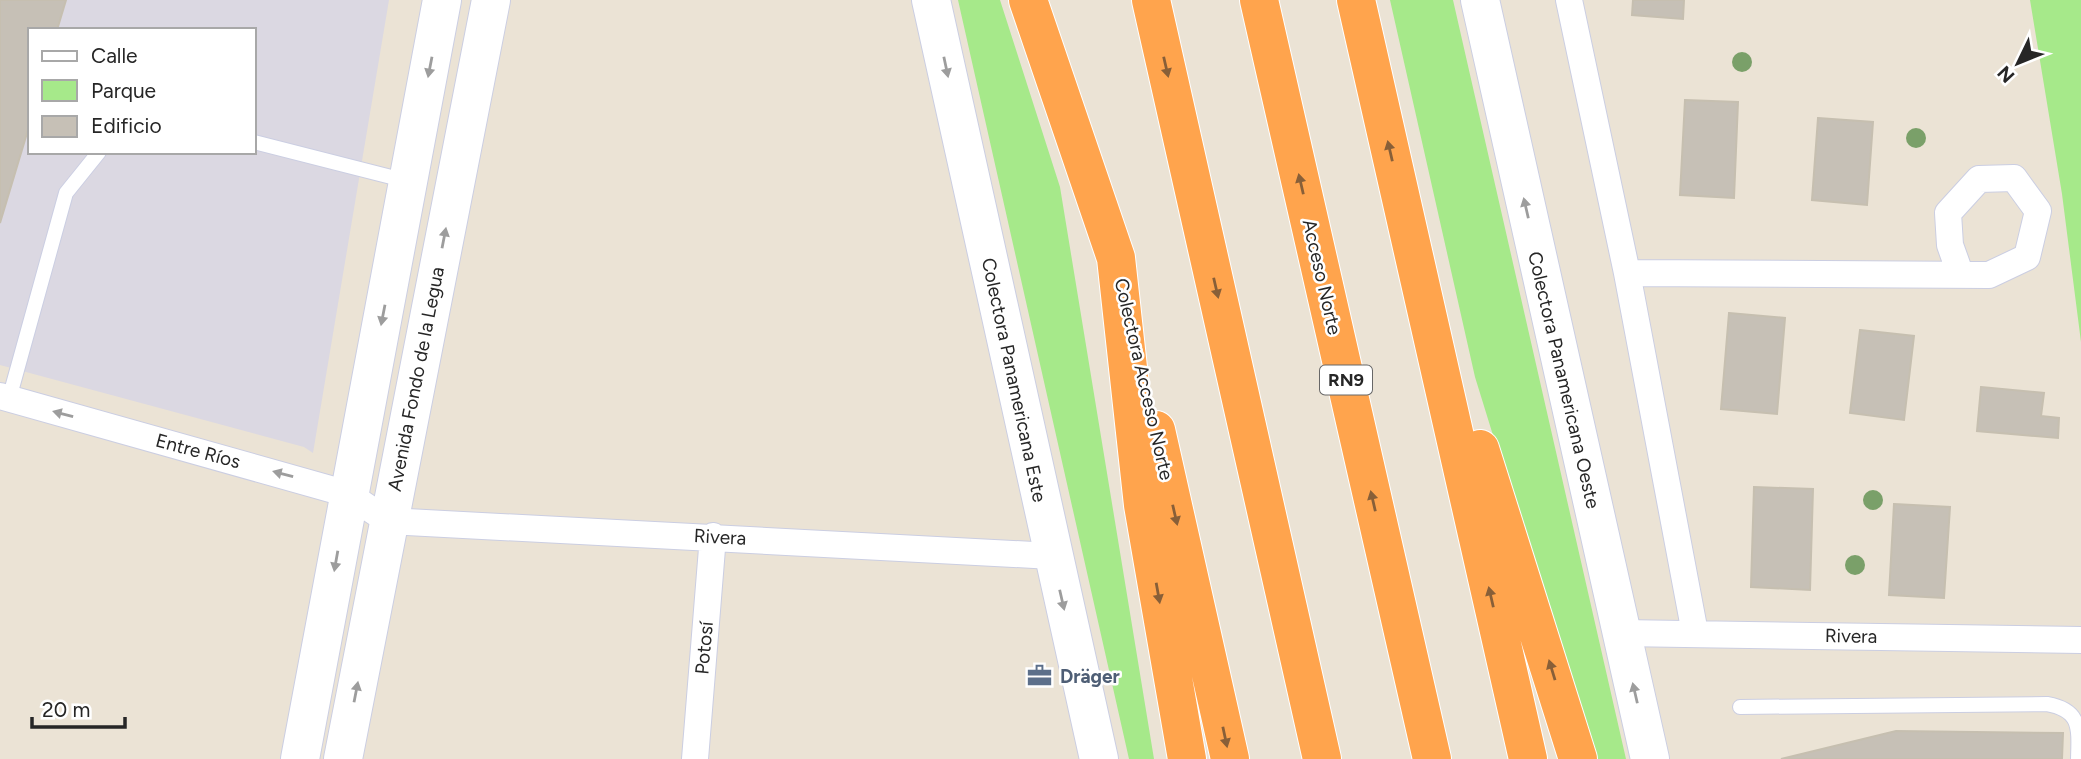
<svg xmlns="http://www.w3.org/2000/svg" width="2081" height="759" viewBox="0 0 2081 759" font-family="Figtree,sans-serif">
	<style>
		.industrial { fill: #dbd8e2; fill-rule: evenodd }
		.green { fill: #a6e98a }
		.building { fill: #c6c0b6; stroke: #c6bfb0; stroke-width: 2 }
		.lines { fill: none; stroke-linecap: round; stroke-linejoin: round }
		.lane-casing { stroke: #cbcee2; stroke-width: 16 }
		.street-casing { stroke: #cbcee2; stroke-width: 28 }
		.secondary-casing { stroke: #cbcee2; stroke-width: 40 }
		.highway-casing { stroke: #fff; stroke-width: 40 }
		.lane { stroke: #fff; stroke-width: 14 }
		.street { stroke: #fff; stroke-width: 26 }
		.secondary { stroke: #fff; stroke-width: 38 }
		.highway { stroke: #ffa44d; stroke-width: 38 }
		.tree { fill: #7aa069 }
		.oneway { fill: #9d9d9d }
		.oneway2 { fill: #885f38 }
		.labels { text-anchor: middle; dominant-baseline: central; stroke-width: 5; stroke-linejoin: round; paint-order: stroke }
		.shield { fill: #fff; stroke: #676767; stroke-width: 2 }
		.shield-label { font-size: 18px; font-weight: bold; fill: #262626 }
		.street-label { font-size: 19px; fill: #262626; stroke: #fff }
		.service-label { font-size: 19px; font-weight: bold; fill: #4e5e75; stroke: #fff; text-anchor: start }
	</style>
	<rect width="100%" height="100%" fill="#ebe3d5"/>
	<path class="industrial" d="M0,0h389l-76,453 -9,-6 -304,-82zM30,30h224v122h-224z"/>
	<path class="green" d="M958,0h42l60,187 94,572h-25z
		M1390,0h63l173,759h-33l-118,-382z
		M2030,0h51v342l-19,-148z"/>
	<path class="building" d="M0,0h66l-9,30h-27v93l-30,100z
		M1633,0h51l-1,19 -51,-4z
		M1685,100l53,2 -4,96 -54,-3z
		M1818,118l55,4 -6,83 -55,-5z
		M1729,313l56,5 -8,96 -56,-5z
		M1860,330l54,6 -10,84 -54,-7z
		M1981,387l63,6 -3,23 18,2 -1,20 -81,-7z
		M1754,487l59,2 -3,101 -59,-3z
		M1894,504l56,3 -6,91 -55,-3z
		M1896,731l167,2 -1,26h-281z"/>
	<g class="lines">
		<defs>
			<path id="lane" d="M254,142l153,39
				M9,399l57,-206 33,-41
				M1740,707l307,-3c34,6 32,24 31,55"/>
			<path id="street" d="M1569,0l58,273 68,360
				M1627,273l362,2 38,-18 11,-46 -24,-33 -35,1 -31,34 2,32 10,28
				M0,396l348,98 40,27 664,35
				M1621,633l460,7
				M695,759l18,-223"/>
			<path id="secondary" d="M931,0l168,759
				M1480,0l170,759
				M300,759l142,-759
				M343,759l148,-759"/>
			<path id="highway" d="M1028,0l88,258 27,247 44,254
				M1151,0l171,759
				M1259,0l173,759
				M1356,0l172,759
				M1156,430l74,329
				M1480,449l98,310"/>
		</defs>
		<use href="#lane" class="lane-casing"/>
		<use href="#street" class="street-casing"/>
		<use href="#secondary" class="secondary-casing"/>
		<use href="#highway" class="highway-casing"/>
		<use href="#lane" class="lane"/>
		<use href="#street" class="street"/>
		<use href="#secondary" class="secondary"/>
		<use href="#highway" class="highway"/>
	</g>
	<g class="tree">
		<circle cx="1742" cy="62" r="10"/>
		<circle cx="1916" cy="138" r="10"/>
		<circle cx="1873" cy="500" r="10"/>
		<circle cx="1855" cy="565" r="10"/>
	</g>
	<defs><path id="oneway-solid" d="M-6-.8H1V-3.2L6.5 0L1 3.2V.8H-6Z" transform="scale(1.75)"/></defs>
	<g class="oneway">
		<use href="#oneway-solid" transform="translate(430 67) rotate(101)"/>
		<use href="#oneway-solid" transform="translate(946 67) rotate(78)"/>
		<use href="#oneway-solid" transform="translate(1526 208) rotate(-103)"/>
		<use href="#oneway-solid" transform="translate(444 238) rotate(-79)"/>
		<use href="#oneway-solid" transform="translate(383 315) rotate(101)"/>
		<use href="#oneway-solid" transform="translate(63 414) rotate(-165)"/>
		<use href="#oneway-solid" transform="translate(283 474) rotate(-165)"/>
		<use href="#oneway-solid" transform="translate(336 561) rotate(100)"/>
		<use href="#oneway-solid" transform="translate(1062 600) rotate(77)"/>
		<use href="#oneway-solid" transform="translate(356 692) rotate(-79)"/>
		<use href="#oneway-solid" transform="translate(1635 693) rotate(-103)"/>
	</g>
	<g class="oneway2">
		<use href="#oneway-solid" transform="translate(1166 67) rotate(77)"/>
		<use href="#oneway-solid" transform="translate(1390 151) rotate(-103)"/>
		<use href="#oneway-solid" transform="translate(1301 184) rotate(-103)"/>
		<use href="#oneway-solid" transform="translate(1216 288) rotate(77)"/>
		<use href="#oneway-solid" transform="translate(1373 501) rotate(-103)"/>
		<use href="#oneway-solid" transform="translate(1175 515) rotate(77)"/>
		<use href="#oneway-solid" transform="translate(1158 593) rotate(80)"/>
		<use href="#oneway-solid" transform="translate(1491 597) rotate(-103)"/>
		<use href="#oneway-solid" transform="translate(1552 670) rotate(-107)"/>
		<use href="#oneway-solid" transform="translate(1225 737) rotate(78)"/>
	</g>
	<defs>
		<symbol id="office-bare" viewBox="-9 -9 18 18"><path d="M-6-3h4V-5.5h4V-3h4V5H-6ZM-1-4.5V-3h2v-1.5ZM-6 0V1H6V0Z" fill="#5c6f8a" stroke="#fff" stroke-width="2.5" paint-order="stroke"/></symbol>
	</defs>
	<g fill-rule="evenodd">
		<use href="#office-bare" x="1022" y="658" width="35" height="35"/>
	</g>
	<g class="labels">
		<rect class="shield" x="1320" y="365.5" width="52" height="29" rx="5"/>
		<g class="shield-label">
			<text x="1346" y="380">RN9</text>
		</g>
		<g class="street-label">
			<text transform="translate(1322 277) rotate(77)">Acceso Norte</text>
			<text transform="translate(416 379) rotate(-79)">Avenida Fondo de la Legua</text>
			<text transform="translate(1144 379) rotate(77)">Colectora Acceso Norte</text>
			<text transform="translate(1014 380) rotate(78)">Colectora Panamericana Este</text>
			<text transform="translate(1564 380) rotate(77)">Colectora Panamericana Oeste</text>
			<text transform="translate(198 451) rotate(15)">Entre Ríos</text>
			<text transform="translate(720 537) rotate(3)">Rivera</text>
			<text transform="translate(1851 636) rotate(1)">Rivera</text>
			<text transform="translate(704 648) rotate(-85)">Potosí</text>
		</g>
		<g class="service-label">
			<text x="1060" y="676">Dräger</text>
		</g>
	</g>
	<rect x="28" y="28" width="228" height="126" fill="#ffffff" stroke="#a8a8a8" stroke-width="2"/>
	<rect x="42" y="51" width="35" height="10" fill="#ffffff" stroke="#a8a8a8" stroke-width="2"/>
	<text x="91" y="63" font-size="21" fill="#262626">Calle</text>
	<rect x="42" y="80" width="35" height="21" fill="#a6e98a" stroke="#a8a8a8" stroke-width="2"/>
	<text x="91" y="98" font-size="21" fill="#262626">Parque</text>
	<rect x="42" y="116" width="35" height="21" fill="#c6c0b6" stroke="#a8a8a8" stroke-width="2"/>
	<text x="91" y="133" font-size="21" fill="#262626">Edificio</text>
	<g transform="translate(2018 63) rotate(227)" stroke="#ffffff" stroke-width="5" paint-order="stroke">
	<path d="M0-5L12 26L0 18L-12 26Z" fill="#262626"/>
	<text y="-10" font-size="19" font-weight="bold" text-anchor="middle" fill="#262626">N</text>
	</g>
	<path d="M32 717v10h93v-10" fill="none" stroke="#262626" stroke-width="3.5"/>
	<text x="42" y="717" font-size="21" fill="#262626" stroke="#ffffff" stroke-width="5" paint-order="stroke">20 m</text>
</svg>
